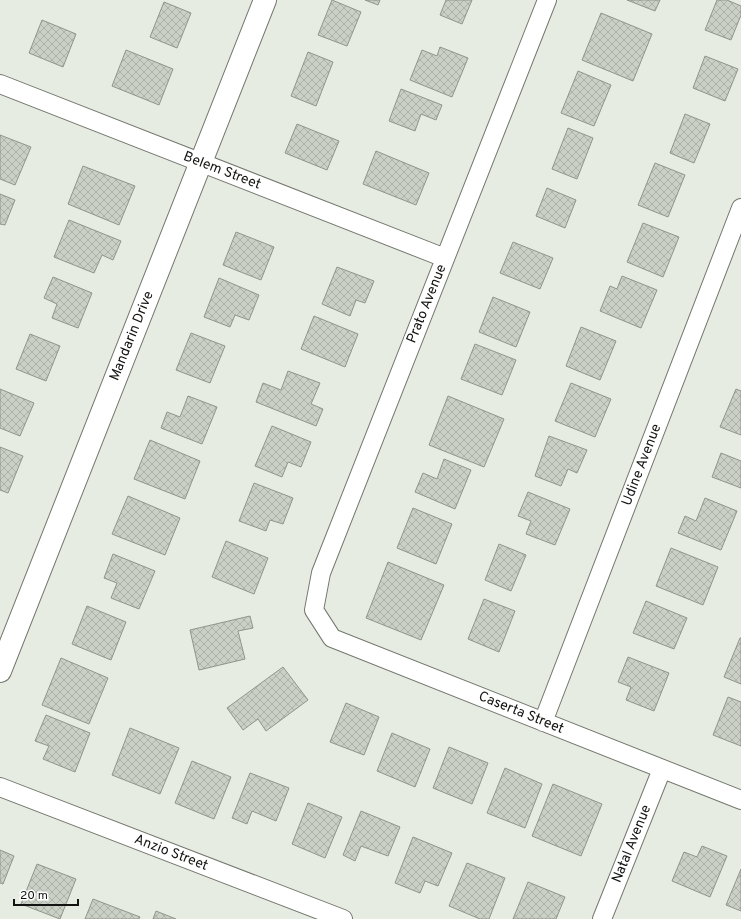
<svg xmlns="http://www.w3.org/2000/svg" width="741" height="919" viewBox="0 0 741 919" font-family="Overpass,sans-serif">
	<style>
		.building { fill: url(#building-cross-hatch); stroke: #90958c }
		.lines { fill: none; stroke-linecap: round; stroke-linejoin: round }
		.minor-casing { stroke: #73776e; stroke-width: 20 }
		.tertiary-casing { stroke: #73776e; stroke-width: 24 }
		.minor { stroke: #fff; stroke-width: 18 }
		.tertiary { stroke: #fff; stroke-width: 22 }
		.labels { text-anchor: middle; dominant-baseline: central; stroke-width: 4; stroke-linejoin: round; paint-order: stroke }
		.street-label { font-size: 14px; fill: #121411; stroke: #fff }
	</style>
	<defs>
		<pattern id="building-cross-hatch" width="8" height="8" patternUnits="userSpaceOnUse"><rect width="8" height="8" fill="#cbd0c6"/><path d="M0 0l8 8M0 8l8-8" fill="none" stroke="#adb2a9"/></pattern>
	</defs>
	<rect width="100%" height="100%" fill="#e7ece2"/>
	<path class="building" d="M332,0l29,12 -14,34 -29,-11z
		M365,0h15l-2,5z
		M446,0h26l-10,24 -22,-9z
		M627,0h33l-5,11z
		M717,0h10l14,6v9l-10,25 -26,-10z
		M164,2l27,11 -14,35 -27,-11z
		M601,13l51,21 -19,47 -51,-21z
		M42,20l34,14 -13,33 -34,-14z
		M440,47l28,11 -16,39 -42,-17 12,-30 15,6z
		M126,50l47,19 -14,36 -47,-19z
		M308,52l25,10 -17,44 -25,-10z
		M705,56l33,13 -13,32 -32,-13z
		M578,71l33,14 -17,41 -33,-13z
		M401,89l41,16 -6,15 -15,-6 -6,17 -26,-10z
		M685,114l25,10 -16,39 -24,-10z
		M297,124l42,17 -12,29 -42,-17z
		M568,128l25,10 -16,41 -25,-10z
		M0,135l31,12 -16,38 -15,-6z
		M376,151l53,22 -13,32 -53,-21z
		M655,163l30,12 -17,42 -30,-12z
		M83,166l52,20 -16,39 -51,-21z
		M547,188l29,12 -11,28 -29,-12z
		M0,194l15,6 -10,25 -5,-1z
		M69,220l52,21 -8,19 -11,-5 -8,18 -40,-16z
		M643,223l36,14 -16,40 -36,-15z
		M236,232l38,15 -13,33 -38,-15z
		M513,242l40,16 -13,31 -40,-16z
		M337,267l37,14 -9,22 -9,-3 -6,16 -28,-12z
		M622,276l35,14 -16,38 -41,-17 10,-25 7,3z
		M53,277l39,16 -14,35 -26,-10 5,-14 -13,-6z
		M219,278l40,17 -10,25 -14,-5 -5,12 -26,-10z
		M493,297l37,15 -14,35 -37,-15z
		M314,316l44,18 -13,33 -44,-18z
		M581,327l35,14 -16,39 -34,-14z
		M191,333l34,13 -15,37 -34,-13z
		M30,334l30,12 -14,35 -30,-12z
		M475,344l41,16 -14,35 -41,-16z
		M288,371l32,12 -9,21 12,5 -7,17 -60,-24 7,-19 18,7z
		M571,383l40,16 -16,38 -40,-16z
		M0,389l34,14 -14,33 -20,-8z
		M736,389l5,2v44l-21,-8z
		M188,396l29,11 -15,37 -41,-16 6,-16 13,5z
		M448,396l56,23 -20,48 -55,-22z
		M272,426l39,16 -10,25 -13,-5 -6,15 -27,-11z
		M549,436l38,14 -10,23 -9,-4 -7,17 -26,-10z
		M150,440l50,21 -15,38 -51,-20z
		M0,447l23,9 -15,37 -8,-3z
		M721,453l20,8v27l-29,-11z
		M444,459l27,11 -16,39 -40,-17 8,-19 14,6z
		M254,483l39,15 -10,26 -13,-4 -4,11 -27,-10z
		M528,492l42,17 -15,36 -29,-11 5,-13 -13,-5z
		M128,496l52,22 -15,37 -53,-21z
		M705,498l32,13 -16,39 -43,-17 7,-17 11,5z
		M413,508l39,16 -16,40 -39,-16z
		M226,541l42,17 -14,36 -42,-17z
		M499,544l27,11 -15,36 -26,-11z
		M671,548l47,19 -15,38 -47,-19z
		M113,554l42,17 -16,38 -28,-11 6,-15 -13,-5z
		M388,562l56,23 -23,55 -55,-22z
		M484,599l31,12 -16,41 -31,-13z
		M646,601l41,17 -13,31 -41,-16z
		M87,606l39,16 -15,38 -39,-16z
		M250,616l3,12 -15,3 7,28 -46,11 -9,-40z
		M740,638h1v46l-17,-7z
		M628,657l41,16 -15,38 -28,-11 5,-13 -13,-5z
		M61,658l47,20 -19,46 -47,-19z
		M283,667l25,33 -42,31 -8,-12 -15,11 -16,-22z
		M728,697l13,5v44l-28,-11z
		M346,703l33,14 -15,38 -34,-13z
		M46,715l44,18 -15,39 -32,-13 6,-13 -14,-5z
		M130,728l49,20 -19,46 -48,-19z
		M392,733l38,16 -15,38 -38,-16z
		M449,747l39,16 -16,41 -39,-16z
		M192,761l39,16 -17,42 -39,-16z
		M505,768l37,16 -17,44 -38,-15z
		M250,773l39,15 -13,33 -24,-10 -5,13 -15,-6z
		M553,784l49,20 -21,52 -49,-20z
		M308,803l34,14 -17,41 -33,-14z
		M361,811l39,16 -12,29 -27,-10 -6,15 -12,-6z
		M413,837l39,16 -14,33 -13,-5 -5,12 -25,-10z
		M702,846l25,10 -17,41 -38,-16 12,-29 13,5z
		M0,850l14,6 -11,28 -3,-1z
		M467,863l38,15 -16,41h-9l-31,-13z
		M37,864l39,15 -16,40 -39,-15z
		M741,869v42l-15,-6z
		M528,882l37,15 -9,22h-43z
		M93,899l47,18 -1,2h-54z
		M156,911l20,8h-23z"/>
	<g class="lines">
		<defs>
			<path id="minor" d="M547,0l-226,573 -7,37 18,28 409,162
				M0,84l445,174
				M543,722l198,-514
				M0,787l343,132
				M602,919l60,-150"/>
			<path id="tertiary" d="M0,671l265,-671"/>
		</defs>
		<use href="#minor" class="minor-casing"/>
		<use href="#tertiary" class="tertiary-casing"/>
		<use href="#minor" class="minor"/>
		<use href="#tertiary" class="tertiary"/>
	</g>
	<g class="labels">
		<g class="street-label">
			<text transform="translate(222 171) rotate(21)">Belem Street</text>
			<text transform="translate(427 304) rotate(-68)">Prato Avenue</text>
			<text transform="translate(132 336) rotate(-68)">Mandarin Drive</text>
			<text transform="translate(642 465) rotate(-69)">Udine Avenue</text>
			<text transform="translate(521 713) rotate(22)">Caserta Street</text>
			<text transform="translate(632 844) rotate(-68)">Natal Avenue</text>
			<text transform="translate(171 853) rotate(21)">Anzio Street</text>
		</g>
	</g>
	<path d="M14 899v6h64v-6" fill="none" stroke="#121411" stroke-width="2"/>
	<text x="20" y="899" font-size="12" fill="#121411" stroke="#ffffff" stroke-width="3" paint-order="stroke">20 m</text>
</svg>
